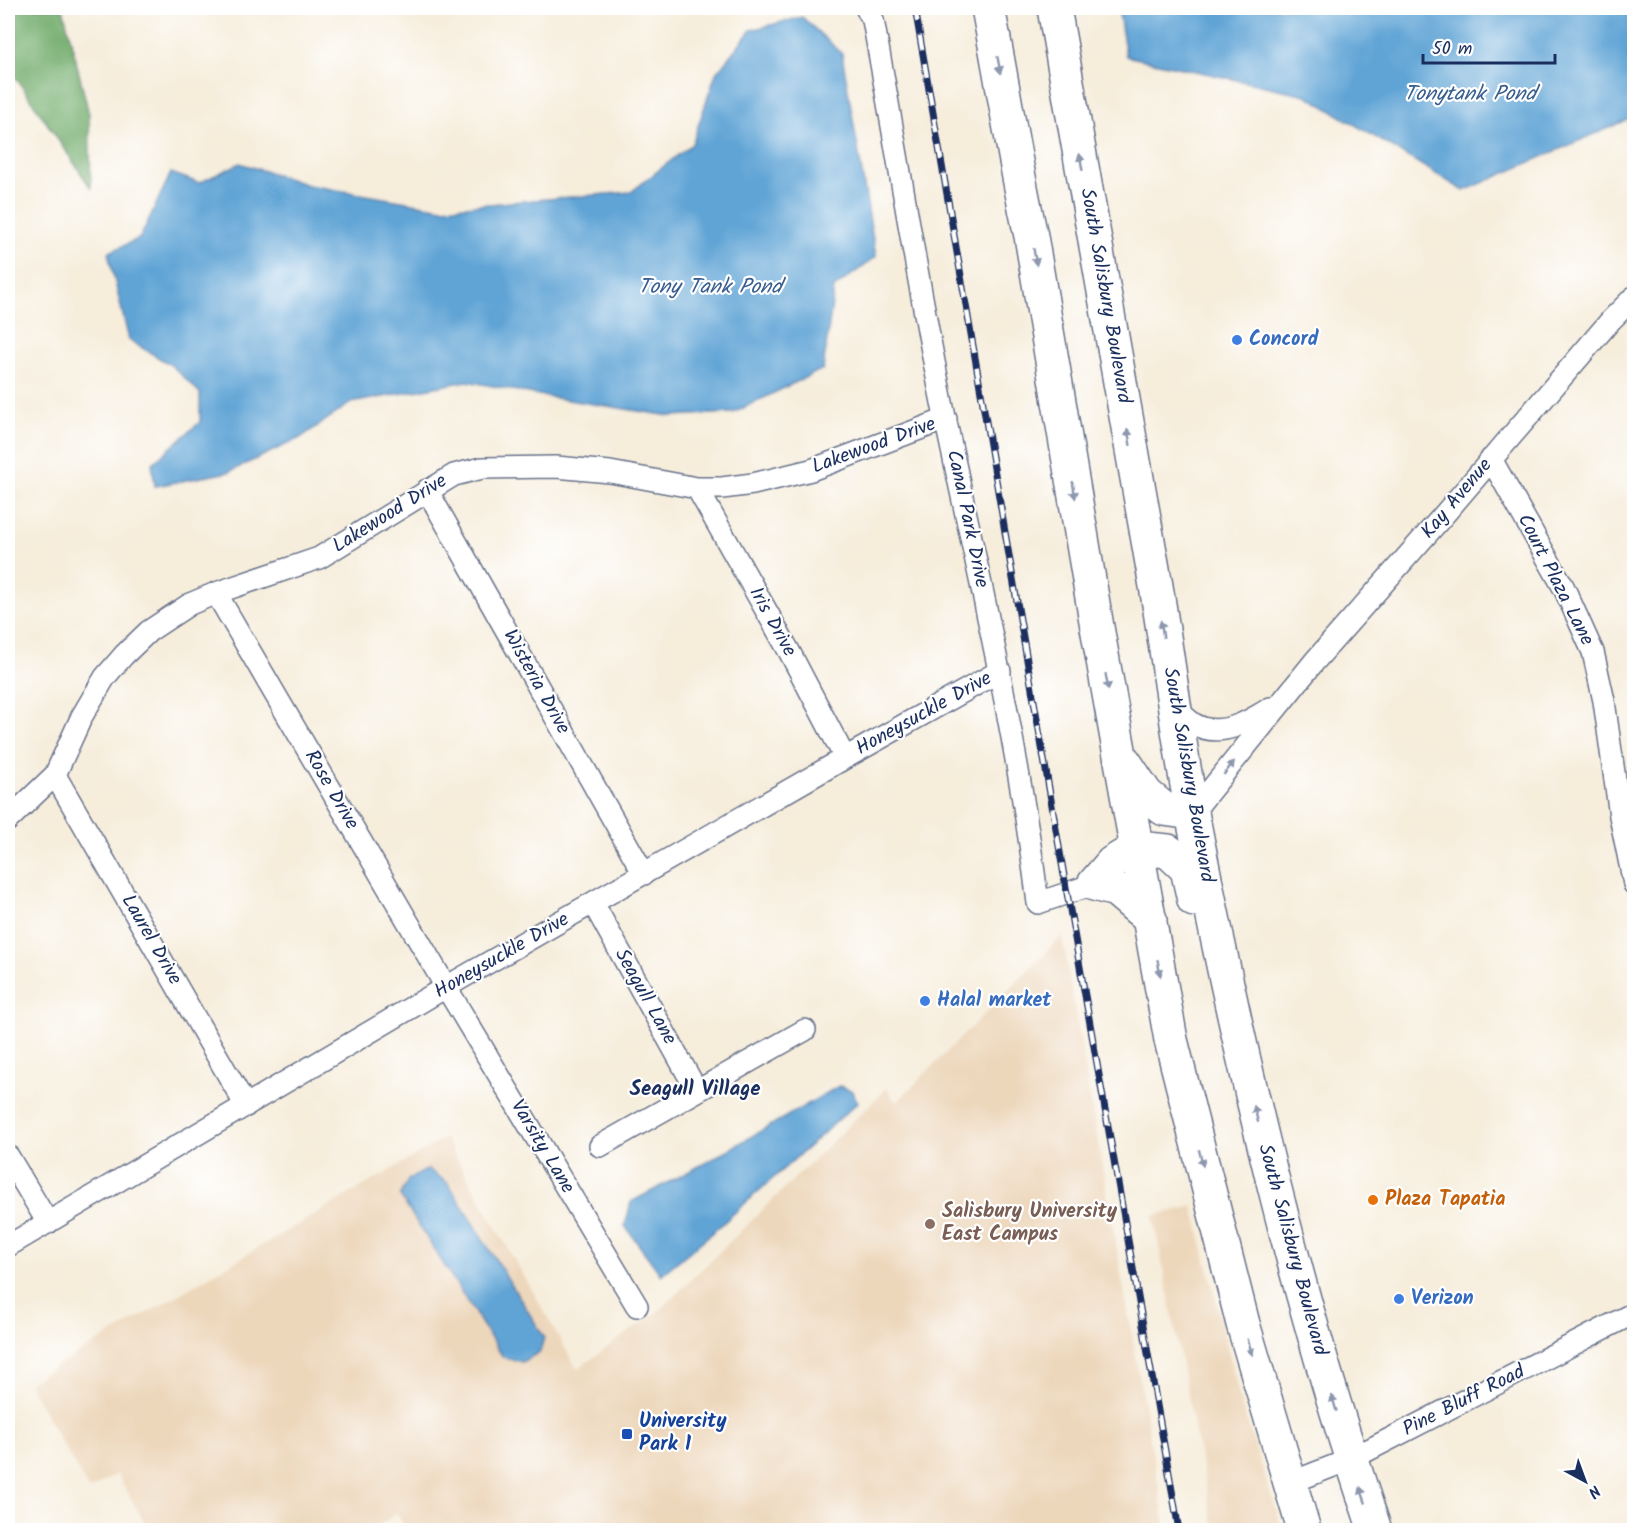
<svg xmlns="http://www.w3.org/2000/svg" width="1642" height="1538" viewBox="0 0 1642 1538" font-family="Kalam,sans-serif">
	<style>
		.built { fill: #edd7bb }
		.forest { fill: #72ac6c; stroke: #466e65; stroke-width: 1.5 }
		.water { fill: #61a4d5; stroke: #3e6a9a; stroke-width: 1.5 }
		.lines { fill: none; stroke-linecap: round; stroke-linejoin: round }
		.street-casing { stroke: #68728a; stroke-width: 24 }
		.primary-casing { stroke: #68728a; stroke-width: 36 }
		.street { stroke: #fff; stroke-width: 21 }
		.primary { stroke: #fff; stroke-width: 33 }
		.rail-casing { stroke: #1b2f5e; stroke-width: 7 }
		.rail { stroke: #fff; stroke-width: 4.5; stroke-dasharray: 14; stroke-linecap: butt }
		.oneway { fill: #8d97ae }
		.shop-dot { fill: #3f7fe0; stroke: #fff; stroke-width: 2 }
		.food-dot { fill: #e8710a; stroke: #fff; stroke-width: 2 }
		.education-dot { fill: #8d6e63; stroke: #fff; stroke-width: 2 }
		.transit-dot { fill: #1a4fb4; stroke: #fff; stroke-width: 2 }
		.labels { text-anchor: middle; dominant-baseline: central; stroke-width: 4.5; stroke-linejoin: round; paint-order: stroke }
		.street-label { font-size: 20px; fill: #1b2f5e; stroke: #fff }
		.shop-label { font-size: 20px; font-weight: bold; fill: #366cbe; stroke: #fff; text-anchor: start }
		.food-label { font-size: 20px; font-weight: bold; fill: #c56008; stroke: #fff; text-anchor: start }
		.education-label { font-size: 20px; font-weight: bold; fill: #785e54; stroke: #fff; text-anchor: start }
		.transit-label { font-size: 20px; font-weight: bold; fill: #164399; stroke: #fff; text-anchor: start }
		.water-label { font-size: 21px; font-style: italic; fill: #375e8e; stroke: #fff }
		.neighbourhood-label { font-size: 21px; font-weight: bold; fill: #1b2f5e; stroke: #fff }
	</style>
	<rect width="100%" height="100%" fill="#fff"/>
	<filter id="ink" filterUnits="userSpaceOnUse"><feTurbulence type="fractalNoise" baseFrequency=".0167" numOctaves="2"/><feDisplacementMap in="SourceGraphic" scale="12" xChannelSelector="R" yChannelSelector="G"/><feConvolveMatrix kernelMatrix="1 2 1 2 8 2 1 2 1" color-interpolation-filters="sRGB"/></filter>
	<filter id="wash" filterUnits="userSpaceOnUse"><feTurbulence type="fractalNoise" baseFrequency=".008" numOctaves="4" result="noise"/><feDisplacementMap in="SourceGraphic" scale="24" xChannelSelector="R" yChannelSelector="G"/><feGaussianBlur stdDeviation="1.35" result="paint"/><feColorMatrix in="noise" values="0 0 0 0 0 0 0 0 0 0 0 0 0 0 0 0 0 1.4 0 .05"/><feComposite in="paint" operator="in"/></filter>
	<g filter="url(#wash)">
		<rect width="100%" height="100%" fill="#f6eddb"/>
		<path class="built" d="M1062,936l104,594h-760l-9,-17 -25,17h-223l-32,-56 -28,16 -61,-107 417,-245 132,231 83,-59 227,-222 9,15z
			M1193,1206l49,201 41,123h-69l-61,-314z"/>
		<path class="forest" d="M8,8h55l26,106 2,74 -83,-122z"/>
		<path class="water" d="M1118,8h516v109l-170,74 -158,-96 -180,-39z
			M802,17l40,37 34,203 -42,31 -11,81 -90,44 -63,3 -121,-19 -82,-16 -116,22 -51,35 -71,34 -74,14 -3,-22 48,-42v-29l-29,-28 -42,-25 -21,-87 32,-15 31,-65 28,10 41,-20 68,22 134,23 189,-16 61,-48 24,-71 35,-43z
			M839,1086l12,4 7,12 -146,131 -51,42 -36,-49 6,-24 76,-40z
			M428,1169l20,14 96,154 -4,15 -18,10 -19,-5 -103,-161 8,-16z"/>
	</g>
	<g filter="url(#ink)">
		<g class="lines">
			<defs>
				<path id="street" d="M866,8l7,12c25,134 45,268 73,402 34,160 72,319 92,481l56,-19
					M1491,459l73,129 29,64 11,49 16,115 14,68
					M697,488l92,163 56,107
					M427,490l217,384
					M216,593l230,394 191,319
					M1175,709c7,5 13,11 19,15 26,15 54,-2 76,-16
					M55,775l191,331
					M1192,813l122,-151 128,-145 169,-197 23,-23
					M8,820l47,-45 27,-59 23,-39 19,-22 25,-24 41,-27 26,-11 103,-35 135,-83 28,-7 74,-1 54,5 87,16h25l31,-4 58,-14 135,-51
					M593,903l104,188
					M600,1146l205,-116
					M8,1156l40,67
					M8,1246l438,-259 399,-229 155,-87
					M1290,1483l61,-24 283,-146"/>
				<path id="primary" d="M988,8c15,76 26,152 43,228l66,391 74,413 72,284 61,206
					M1054,8c34,192 68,385 102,578 13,77 22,155 37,232 47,241 103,480 182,712
					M1124,761l22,33 18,15 28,4
					M1150,919l-34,-29 -22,-6 18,-21 25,-15 31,3 19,18 7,31"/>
			</defs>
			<use href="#street" class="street-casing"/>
			<use href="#primary" class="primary-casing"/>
			<use href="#street" class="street"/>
			<use href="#primary" class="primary"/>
			<defs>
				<path id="rail" d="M915,8l152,885 112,637"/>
			</defs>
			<use href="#rail" class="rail-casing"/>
			<use href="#rail" class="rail"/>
		</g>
		<defs><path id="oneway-solid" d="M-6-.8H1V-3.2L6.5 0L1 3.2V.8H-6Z" transform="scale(1.5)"/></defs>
		<g class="oneway">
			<use href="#oneway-solid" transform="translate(999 65) rotate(79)"/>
			<use href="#oneway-solid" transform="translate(1081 162) rotate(-100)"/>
			<use href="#oneway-solid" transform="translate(1035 257) rotate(80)"/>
			<use href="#oneway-solid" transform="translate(1129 437) rotate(-100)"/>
			<use href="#oneway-solid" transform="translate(1074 490) rotate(81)"/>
			<use href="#oneway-solid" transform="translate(1162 629) rotate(-99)"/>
			<use href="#oneway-solid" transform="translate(1107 682) rotate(80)"/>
			<use href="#oneway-solid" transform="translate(1229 768) rotate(-52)"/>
			<use href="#oneway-solid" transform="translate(1159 968) rotate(80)"/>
			<use href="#oneway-solid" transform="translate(1256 1114) rotate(-104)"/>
			<use href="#oneway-solid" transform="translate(1201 1158) rotate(76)"/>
			<use href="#oneway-solid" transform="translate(1250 1347) rotate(74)"/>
			<use href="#oneway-solid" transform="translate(1334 1403) rotate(-107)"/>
			<use href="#oneway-solid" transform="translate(1363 1495) rotate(-109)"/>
		</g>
	</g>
	<g class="shop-dot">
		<circle cx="1237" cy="340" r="6"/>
		<circle cx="925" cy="1001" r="6"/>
		<circle cx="1399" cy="1299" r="6"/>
	</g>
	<circle class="food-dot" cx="1373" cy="1200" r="6"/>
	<circle class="education-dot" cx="930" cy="1224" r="6"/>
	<rect class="transit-dot" x="621" y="1428" width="12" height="12" rx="3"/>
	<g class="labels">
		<g class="street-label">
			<text transform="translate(1105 296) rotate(80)">South Salisbury Boulevard</text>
			<text transform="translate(874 446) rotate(-20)">Lakewood Drive</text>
			<text transform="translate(1457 499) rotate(-50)">Kay Avenue</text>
			<text transform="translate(390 514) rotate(-32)">Lakewood Drive</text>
			<text transform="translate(967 519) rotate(78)">Canal Park Drive</text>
			<text transform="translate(1555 580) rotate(63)">Court Plaza Lane</text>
			<text transform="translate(772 622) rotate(61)">Iris Drive</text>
			<text transform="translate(536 682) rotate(61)">Wisteria Drive</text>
			<text transform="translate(924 714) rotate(-29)">Honeysuckle Drive</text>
			<text transform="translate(1188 775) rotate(80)">South Salisbury Boulevard</text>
			<text transform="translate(331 790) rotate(60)">Rose Drive</text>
			<text transform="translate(151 940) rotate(60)">Laurel Drive</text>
			<text transform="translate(502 956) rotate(-30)">Honeysuckle Drive</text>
			<text transform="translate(645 997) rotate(61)">Seagull Lane</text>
			<text transform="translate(542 1147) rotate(59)">Varsity Lane</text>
			<text transform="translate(1292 1250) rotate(75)">South Salisbury Boulevard</text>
			<text transform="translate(1464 1401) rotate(-27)">Pine Bluff Road</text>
		</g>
		<g class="shop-label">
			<text x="1249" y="340">Concord</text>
			<text x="937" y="1001">Halal market</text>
			<text x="1411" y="1299">Verizon</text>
		</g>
		<g class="food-label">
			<text x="1385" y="1200">Plaza Tapatia</text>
		</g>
		<g class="education-label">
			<text x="942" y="1212">Salisbury University<tspan x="942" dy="23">East Campus</tspan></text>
		</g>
		<g class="transit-label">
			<text x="639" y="1422">University<tspan x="639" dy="23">Park 1</tspan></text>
		</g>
		<g class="water-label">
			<text x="1470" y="94">Tonytank Pond</text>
			<text x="710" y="287">Tony Tank Pond</text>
		</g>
		<g class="neighbourhood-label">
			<text x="695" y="1089">Seagull Village</text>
		</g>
	</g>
	<rect width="1642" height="1538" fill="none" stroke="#fff" stroke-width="30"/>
	<g transform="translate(1585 1481) rotate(139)" stroke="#ffffff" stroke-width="4.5" paint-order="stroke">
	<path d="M0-4.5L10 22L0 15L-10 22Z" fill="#1b2f5e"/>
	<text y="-9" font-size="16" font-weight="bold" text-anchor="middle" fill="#1b2f5e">N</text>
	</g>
	<path d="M1423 54v9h132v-9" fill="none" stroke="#1b2f5e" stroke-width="3"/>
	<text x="1432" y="54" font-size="18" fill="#1b2f5e" stroke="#ffffff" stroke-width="4.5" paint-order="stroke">50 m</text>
</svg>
